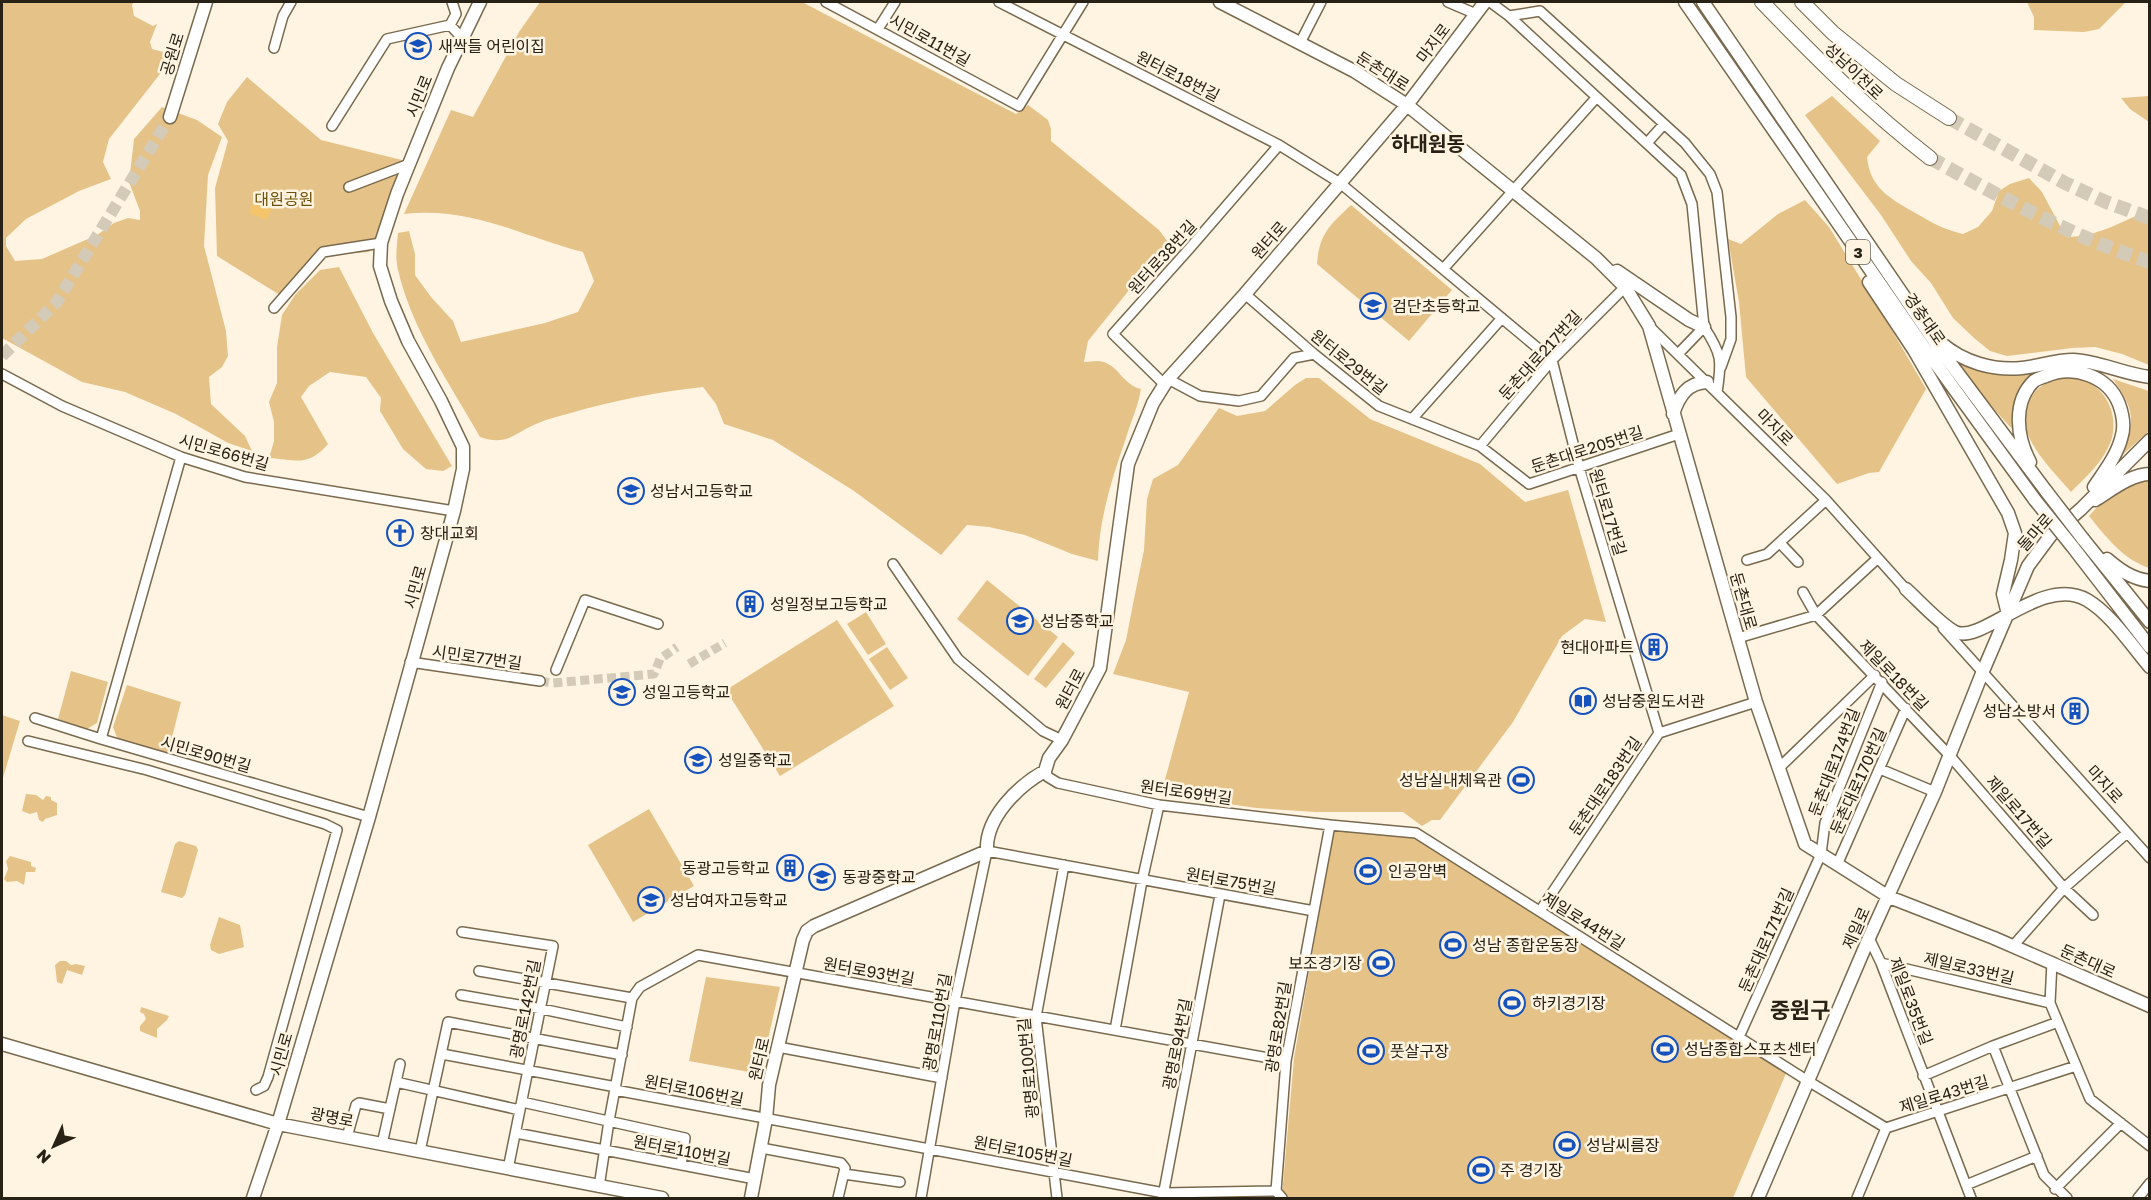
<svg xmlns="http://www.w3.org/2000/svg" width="2151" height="1200" viewBox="0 0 2151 1200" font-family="'Golos Text','Noto Sans KR',sans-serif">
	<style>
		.green { fill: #e5c388 }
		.water { fill: #f4c36a }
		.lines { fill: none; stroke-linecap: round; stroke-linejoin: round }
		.minor-tunnel { stroke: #d4cab8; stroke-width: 9; stroke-dasharray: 9 4.5; stroke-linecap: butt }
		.major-tunnel { stroke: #d4cab8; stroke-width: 12; stroke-dasharray: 12 6; stroke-linecap: butt }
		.highway-tunnel { stroke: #d4cab8; stroke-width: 14; stroke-dasharray: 14 7; stroke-linecap: butt }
		.minor-casing { stroke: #79694e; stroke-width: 12 }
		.major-casing { stroke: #79694e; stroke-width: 15 }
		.highway-casing { stroke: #79694e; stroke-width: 16 }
		.minor { stroke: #fff; stroke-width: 9 }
		.major { stroke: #fff; stroke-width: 12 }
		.highway { stroke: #fff; stroke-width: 14 }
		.major-bridge-casing { stroke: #79694e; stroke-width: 15; stroke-linecap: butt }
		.major-bridge { stroke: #fff; stroke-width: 12 }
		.labels { text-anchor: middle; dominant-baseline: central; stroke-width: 5; stroke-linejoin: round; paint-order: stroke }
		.shield { fill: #fff4e1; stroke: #686053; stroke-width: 1.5 }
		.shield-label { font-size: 15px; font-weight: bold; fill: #282116 }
		.street-label { font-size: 16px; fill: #282116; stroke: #fff4e1 }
		.poi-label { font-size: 16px; fill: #282116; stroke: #fff4e1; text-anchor: start }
		.park-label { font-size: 16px; fill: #705007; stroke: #fff4e1 }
		.quarter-label { font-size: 20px; font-weight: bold; fill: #282116; stroke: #fff4e1 }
		.district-label { font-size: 22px; font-weight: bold; fill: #282116; stroke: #fff4e1 }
	</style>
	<rect width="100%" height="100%" fill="#fff4e1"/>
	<path class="green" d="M2,2h132l-2,3 2,11 19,10 4,-2 -7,18 2,7 15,4 -7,21 -51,65 -6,23 8,17 -32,12 -53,28 -20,19v8l9,15 27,-2 55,-24 17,-12 14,-5 12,2v-9l-11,-29 5,-43 28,-32 35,13 25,17 -14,38 -4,71 22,85 2,25 -6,11 -13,10 2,27 34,32 7,15 -24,-8 -52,-29 -51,-22 -43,-10 -80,-44z
		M540,2h262l214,112 12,-9 20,15 3,9v12l108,89 9,12 -80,99 -4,21c4,0 9,-1 14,-1 21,2 23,23 43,28 -3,18 -10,32 -15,49 -14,40 -27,81 -28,123l-26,-7 -47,-19 -36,-8 -22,-2 -26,30 -87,-64 -81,-51 -49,-16 -8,-20 -13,-17c-45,5 -88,13 -132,26 -11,3 -24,6 -35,11 -23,10 -29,22 -56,13 -30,-53 -68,-107 -82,-167 -3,-12 -1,-25 0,-37l11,-2 6,23v21l16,22 22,24 8,21 84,-19 33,-11 16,-31 -11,-29c-62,-16 -112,-46 -179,-38l47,-104 22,7 46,-85z
		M2027,2h99l-27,27 -15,3 -50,-2v-13z
		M247,77l74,63 89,22 -41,90 -44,3 -45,40 -63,-39 -2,-68 13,-47 -10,-17 9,-22z
		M1832,96l48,45 -13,16c3,30 21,40 45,54 21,12 28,17 51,23l15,-7 14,-16 7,-20 11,-7 19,-6 13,14 24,45c31,0 55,-15 83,-27v155l-27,-11 -27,-7 -23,1 -65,8 -17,-5 -16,-13 -21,-20 -22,-35 -20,-22 -30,-46 -76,-100z
		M2149,96v26l-19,-13 -9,-11z
		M1805,200l24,27 57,93 40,69 -47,83 -10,1 -32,11 -91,-107 -7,-75 -11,-63 13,5 37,-30z
		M1351,205l101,85 -43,51 -92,-77c2,-30 13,-39 34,-59z
		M339,267l34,66 79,133 -9,5 -17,-2 -23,-20 -23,-38 1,-13 -15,-21 -36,-5 -21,14 -8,11 27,47c-20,23 -31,16 -59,14l5,-17v-19l-5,-20 8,-19v-36l5,-32 13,-20 25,-25z
		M1951,357l37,14 21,4 37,-7c-30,22 -33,25 -32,63l-35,-38z
		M2055,377c6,0 13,0 19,1 30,4 46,35 37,63 -7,20 -25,36 -40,51 -31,-36 -79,-80 -16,-115z
		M1306,378h13l51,41 110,45 45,38 43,-12 38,132 -21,-3 -23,17 -49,86 -73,98h-8l-10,6 -19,-14h-88l-59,-4 -95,-14 28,-102 -76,-18 13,-34 8,-41 10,-49 3,-51 6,-20 25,-14 41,-57 18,8 28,-5 30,-26z
		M2113,379l36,12v40l-28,25c15,-36 14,-45 -8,-77z
		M2149,477v91c-26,-9 -42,-30 -60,-52l19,-21z
		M987,580l71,57 -30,39 -71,-57z
		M866,612l20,32 -18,11 -21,-31z
		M837,620l57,86 -114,70 -54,-86z
		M1063,642l12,11 -29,35 -12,-9z
		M887,647l21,31 -18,12 -21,-31z
		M71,671l37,11 -11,41 -10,6 -29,-10z
		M127,685l54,17 -13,51 -50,-13 -5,-13z
		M2,715l18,6 -18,60z
		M26,794l10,1 7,5 3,-4 5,1v3l6,3v12l-12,4 -2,3 -4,-2 -2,-8 -7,2 -8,-3z
		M649,809l45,77 -61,36 -45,-77z
		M1334,829l82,4 371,238 -54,127h-447l-4,-3 12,-137z
		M179,841l17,5 2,4 -13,45 -3,3 -21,-6 14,-48z
		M10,856l21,6v4l5,2 -1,4h-9l-2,13 -7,-4 -10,1 -3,-3 4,-10 -2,-8z
		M219,917l21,8 4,22 -25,7 -8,-4 -1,-5z
		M60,961h6l5,4 5,-1 9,2 -3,9 -15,-5 -5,14 -5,-2 -2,-17z
		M706,977l74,10 -20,87 -71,-13z
		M141,1007l28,9 -2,4 -10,9v9l-17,-7v-5l6,-7 -2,-5 -4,-2z"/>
	<path class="water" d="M257,195l17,7 -7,18 -18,-7z"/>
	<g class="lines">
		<path class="minor-tunnel" d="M689,664l36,-21
			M540,681l13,2 101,-9 6,-15 17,-12"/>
		<path class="major-tunnel" d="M2,356l54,-53 114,-186"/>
		<path class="highway-tunnel" d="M1949,118l116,65 41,19 44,16
			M1930,158c71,39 142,79 220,104"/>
		<defs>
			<path id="minor" d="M826,2l193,104 64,-104
				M999,2l280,143 61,38 212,177 27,107 80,266
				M1448,2l28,12
				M1490,2l19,14 172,159 11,29 12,123 -25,26
				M1509,16l31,-5 145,132 25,31 7,18 14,125v22l-10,28
				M450,25l6,-11 -4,-12
				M878,29l17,-27
				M1300,43l21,-41
				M274,48l9,-32 8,-14
				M332,126l55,-87 63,-14 12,13
				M1647,143l17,-19
				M349,187l60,-23
				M1444,268l152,-170
				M1245,294l69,60 65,52 101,40 49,38 150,-50
				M274,308l49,-56 58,-9
				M1650,327l176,173 84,94
				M1704,327c18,27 18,34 13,65
				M2,374l60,32 119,51 64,20 209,34
				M1168,379l32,17 39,5 22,-5 33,-38 20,-4
				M1164,384l-51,-50 76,-85 90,-104
				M1412,419l90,-101
				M1480,446l72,-86 73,-73
				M1780,543l18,19
				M1747,560l20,-6 59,-54
				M893,564l65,95 85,72 19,9
				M1803,592l13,23 134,141 114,132 29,27
				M1943,628l207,230
				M1738,638l78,-23 62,-57
				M410,662l130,19
				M556,670l29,-70 73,24
				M35,718l66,21 268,78
				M101,739l80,-282
				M28,741l119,29 178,54 12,6 -69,247 -4,9 -8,4
				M1779,768l96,-93
				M1880,769l55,23
				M1045,771l3,6 10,6 101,22 171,20 86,8 392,248 78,47 190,-62
				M1837,865l69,-157
				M1540,911l119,-178 97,-31
				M462,932l91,14 -45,223
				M1869,938l12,25 90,235
				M2013,946l51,-58 63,-55
				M2052,962l-2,41 40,96 60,47
				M1881,963l169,40
				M479,971l153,27
				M461,995l81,14 85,18
				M1115,1030l27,-149 17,-76
				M1739,1037l82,-183 4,-31 57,-141
				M1993,1046l51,129 23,23
				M778,1047l164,31
				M442,1054l174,33
				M1923,1076l70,-30 65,-24
				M396,1082l124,28
				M615,1090l549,103 112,-2
				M522,1102l163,36 -4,27
				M516,1133l239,46
				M347,1137l9,-32 3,-2 31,6
				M382,1144l18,-80
				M761,1148l80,15 4,5 -7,30
				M420,1151l28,-129 174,33
				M844,1174l56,8
				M1966,1185l71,-29
				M599,1187l10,-66 23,-123 8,-11 58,-32 588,106
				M2055,1189l66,-66
				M1163,1196l57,-301
				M921,1198l34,-197 32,-150 327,60
				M1057,1198l-21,-181 28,-152
				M1282,1198l-6,-7 10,-130 44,-236
				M1857,1198l29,-70
				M2138,1198l12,-15"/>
			<path id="major" d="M1220,2l134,69 53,34 189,153 29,29 24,39 107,376 49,142 84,53 105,41 156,68
				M1685,2l238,344 112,154
				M1703,2l239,350 104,139
				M170,117l36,-115
				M1617,271l72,49 15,7
				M1869,282l45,68 94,163 7,20 -4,27 -8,34 5,20
				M1941,343c22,19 52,28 81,25 17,-2 34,-8 51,-8 26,1 50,14 77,17
				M1673,414c6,-18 14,-31 34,-32
				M2030,462c-13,-24 -18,-60 4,-81 3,-2 9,-4 12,-5 27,-12 62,0 73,28 4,11 6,24 2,35 -5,18 -17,33 -27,48
				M2095,500c15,-9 36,-26 55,-26
				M2083,539l67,83
				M2072,546l78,101
				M2107,559c13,11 25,20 43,22
				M1906,589c13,12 35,36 49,43 27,13 87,-58 132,-32 24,14 45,46 63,67
				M2,1044l276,80 384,74
				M253,1198l25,-74 91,-307 85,-306 9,-42v-22l-22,-46 -33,-60 -17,-40 -11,-35 1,-23 16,-49 51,-126 32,-66
				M751,1198l15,-79 3,-34 34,-145 4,-9 7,-5 173,-75c-2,-33 31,-65 58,-80l4,-13 13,-18 38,-72 28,-204 25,-61 15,-24 77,-85 162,-189 78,-103
				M1758,1198l111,-260 66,-146 48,-121 45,-105 23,-31 30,-26 69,-69"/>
			<path id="highway" d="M1762,2c54,56 106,108 168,156
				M1802,2l31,31 63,51 53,34"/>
		</defs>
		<use href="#minor" class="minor-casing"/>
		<use href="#major" class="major-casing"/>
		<use href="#highway" class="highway-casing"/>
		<use href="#minor" class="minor"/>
		<use href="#major" class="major"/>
		<use href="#highway" class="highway"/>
		<defs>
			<path id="major-bridge" d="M2046,491l37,48
				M2035,500l37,46"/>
		</defs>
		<use href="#major-bridge" class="major-bridge-casing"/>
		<use href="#major-bridge" class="major-bridge"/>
	</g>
	<defs>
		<symbol id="school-ring" viewBox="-11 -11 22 22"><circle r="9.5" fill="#fff4e1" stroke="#1552bd" stroke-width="1.5"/><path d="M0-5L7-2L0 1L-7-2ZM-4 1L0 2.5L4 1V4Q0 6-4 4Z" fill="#1552bd"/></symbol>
		<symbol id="church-ring" viewBox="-11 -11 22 22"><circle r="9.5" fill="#fff4e1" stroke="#1552bd" stroke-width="1.5"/><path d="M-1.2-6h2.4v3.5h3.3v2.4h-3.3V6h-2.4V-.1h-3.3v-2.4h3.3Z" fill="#1552bd"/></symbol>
		<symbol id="building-ring" viewBox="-11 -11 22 22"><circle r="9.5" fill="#fff4e1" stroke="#1552bd" stroke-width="1.5"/><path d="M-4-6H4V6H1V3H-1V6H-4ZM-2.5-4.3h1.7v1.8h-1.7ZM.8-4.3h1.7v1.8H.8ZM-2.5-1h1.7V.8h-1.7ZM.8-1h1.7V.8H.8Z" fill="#1552bd"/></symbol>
		<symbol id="library-ring" viewBox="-11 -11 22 22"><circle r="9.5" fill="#fff4e1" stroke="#1552bd" stroke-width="1.5"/><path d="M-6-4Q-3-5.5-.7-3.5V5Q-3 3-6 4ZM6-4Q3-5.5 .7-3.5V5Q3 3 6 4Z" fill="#1552bd"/></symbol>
		<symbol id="stadium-ring" viewBox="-11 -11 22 22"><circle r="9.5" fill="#fff4e1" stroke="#1552bd" stroke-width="1.5"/><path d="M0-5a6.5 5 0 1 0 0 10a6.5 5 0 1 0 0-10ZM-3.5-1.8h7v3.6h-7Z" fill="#1552bd"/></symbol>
	</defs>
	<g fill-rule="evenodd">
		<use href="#school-ring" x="403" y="31" width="30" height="30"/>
		<use href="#school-ring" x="1358" y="291" width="30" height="30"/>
		<use href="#school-ring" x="616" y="476" width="30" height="30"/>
		<use href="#church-ring" x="385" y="518" width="30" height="30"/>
		<use href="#building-ring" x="735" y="589" width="30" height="30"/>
		<use href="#school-ring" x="1005" y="606" width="30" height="30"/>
		<use href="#building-ring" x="1639" y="632" width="30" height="30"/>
		<use href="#school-ring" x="607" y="677" width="30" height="30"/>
		<use href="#library-ring" x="1568" y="686" width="30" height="30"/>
		<use href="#building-ring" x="2060" y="696" width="30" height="30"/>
		<use href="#school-ring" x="683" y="745" width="30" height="30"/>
		<use href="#stadium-ring" x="1506" y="765" width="30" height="30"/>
		<use href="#building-ring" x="775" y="853" width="30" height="30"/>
		<use href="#stadium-ring" x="1353" y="856" width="30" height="30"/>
		<use href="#school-ring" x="807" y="862" width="30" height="30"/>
		<use href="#school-ring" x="636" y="885" width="30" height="30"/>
		<use href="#stadium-ring" x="1438" y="930" width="30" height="30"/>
		<use href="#stadium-ring" x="1366" y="948" width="30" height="30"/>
		<use href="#stadium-ring" x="1497" y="988" width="30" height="30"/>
		<use href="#stadium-ring" x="1650" y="1034" width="30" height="30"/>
		<use href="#stadium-ring" x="1356" y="1036" width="30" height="30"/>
		<use href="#stadium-ring" x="1552" y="1130" width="30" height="30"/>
		<use href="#stadium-ring" x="1466" y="1155" width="30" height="30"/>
	</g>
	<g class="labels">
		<rect class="shield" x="1846" y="240" width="24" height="24" rx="4.5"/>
		<g class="shield-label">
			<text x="1858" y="252">3</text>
		</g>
		<g class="street-label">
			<text transform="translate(930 40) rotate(29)">시민로11번길</text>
			<text transform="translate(1433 43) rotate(-53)">마지로</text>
			<text transform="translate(172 54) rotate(-73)">공원로</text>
			<text transform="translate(1383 71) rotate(32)">둔촌대로</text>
			<text transform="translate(1854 71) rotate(44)">성남이천로</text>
			<text transform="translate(1178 76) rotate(27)">원터로18번길</text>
			<text transform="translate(419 96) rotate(-68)">시민로</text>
			<text transform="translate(1269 240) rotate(-49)">원터로</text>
			<text transform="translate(1162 257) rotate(-48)">원터로38번길</text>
			<text transform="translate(1925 319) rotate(55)">경충대로</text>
			<text transform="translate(1540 355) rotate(-48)">둔촌대로217번길</text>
			<text transform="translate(1349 362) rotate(39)">원터로29번길</text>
			<text transform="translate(1775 427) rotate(45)">마지로</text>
			<text transform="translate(1587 449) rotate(-18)">둔촌대로205번길</text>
			<text transform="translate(224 452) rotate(16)">시민로66번길</text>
			<text transform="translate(1608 512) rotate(73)">원터로17번길</text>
			<text transform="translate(2035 532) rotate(-49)">돌마로</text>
			<text transform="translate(415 587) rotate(-74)">시민로</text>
			<text transform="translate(1744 601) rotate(74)">둔촌대로</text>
			<text transform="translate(477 657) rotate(8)">시민로77번길</text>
			<text transform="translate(1894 675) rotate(46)">제일로18번길</text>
			<text transform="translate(1070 689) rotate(-62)">원터로</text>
			<text transform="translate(206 754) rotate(16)">시민로90번길</text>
			<text transform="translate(1834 762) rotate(-69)">둔촌대로174번길</text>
			<text transform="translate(1858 781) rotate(-66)">둔촌대로170번길</text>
			<text transform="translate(2105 784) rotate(48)">마지로</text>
			<text transform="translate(1605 786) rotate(-56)">둔촌대로183번길</text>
			<text transform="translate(1186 792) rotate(8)">원터로69번길</text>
			<text transform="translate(2019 812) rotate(49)">제일로17번길</text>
			<text transform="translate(1231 881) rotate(10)">원터로75번길</text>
			<text transform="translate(1584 921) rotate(32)">제일로44번길</text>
			<text transform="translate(1856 928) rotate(-66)">제일로</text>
			<text transform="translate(1766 940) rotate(-66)">둔촌대로171번길</text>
			<text transform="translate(2088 961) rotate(24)">둔촌대로</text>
			<text transform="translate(1969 968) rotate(13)">제일로33번길</text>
			<text transform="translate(869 971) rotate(10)">원터로93번길</text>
			<text transform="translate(1911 1001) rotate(69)">제일로35번길</text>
			<text transform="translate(525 1009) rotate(-79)">광명로142번길</text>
			<text transform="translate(937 1022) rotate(-80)">광명로110번길</text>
			<text transform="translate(1278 1027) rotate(-81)">광명로82번길</text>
			<text transform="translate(1177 1044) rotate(-79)">광명로94번길</text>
			<text transform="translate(281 1054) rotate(-74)">시민로</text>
			<text transform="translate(759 1059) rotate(-77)">원터로</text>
			<text transform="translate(1028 1068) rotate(-95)">광명로100번길</text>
			<text transform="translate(694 1090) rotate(11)">원터로106번길</text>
			<text transform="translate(1944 1094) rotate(-17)">제일로43번길</text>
			<text transform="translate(332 1117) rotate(11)">광명로</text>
			<text transform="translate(682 1150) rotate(11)">원터로110번길</text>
			<text transform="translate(1023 1151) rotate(11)">원터로105번길</text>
		</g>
		<g class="poi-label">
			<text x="438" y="46">새싹들 어린이집</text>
			<text x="1392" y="306">검단초등학교</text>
			<text x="650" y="491">성남서고등학교</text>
			<text x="420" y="533">창대교회</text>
			<text x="770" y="604">성일정보고등학교</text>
			<text x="1040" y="621">성남중학교</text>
			<text x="1634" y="647" text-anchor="end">현대아파트</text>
			<text x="642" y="692">성일고등학교</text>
			<text x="1602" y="701">성남중원도서관</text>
			<text x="2056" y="711" text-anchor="end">성남소방서</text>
			<text x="718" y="760">성일중학교</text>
			<text x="1502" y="780" text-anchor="end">성남실내체육관</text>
			<text x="770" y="868" text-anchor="end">동광고등학교</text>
			<text x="1388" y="871">인공암벽</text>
			<text x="842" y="877">동광중학교</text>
			<text x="670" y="900">성남여자고등학교</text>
			<text x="1472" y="945">성남 종합운동장</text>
			<text x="1362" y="963" text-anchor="end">보조경기장</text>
			<text x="1532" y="1003">하키경기장</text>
			<text x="1684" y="1049">성남종합스포츠센터</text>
			<text x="1390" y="1051">풋살구장</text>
			<text x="1586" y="1145">성남씨름장</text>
			<text x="1500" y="1170">주 경기장</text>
		</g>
		<g class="park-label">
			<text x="284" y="199">대원공원</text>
		</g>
		<g class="quarter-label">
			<text x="1428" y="143">하대원동</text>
		</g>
		<g class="district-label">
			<text x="1800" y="1009">중원구</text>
		</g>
	</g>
	<rect width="2151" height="1200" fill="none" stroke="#282116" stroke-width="6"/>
	<g transform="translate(54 1146) rotate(225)" stroke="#fff4e1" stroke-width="4.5" paint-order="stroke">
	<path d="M0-4.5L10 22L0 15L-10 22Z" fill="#282116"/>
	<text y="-9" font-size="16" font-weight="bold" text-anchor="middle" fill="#282116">N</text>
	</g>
</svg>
